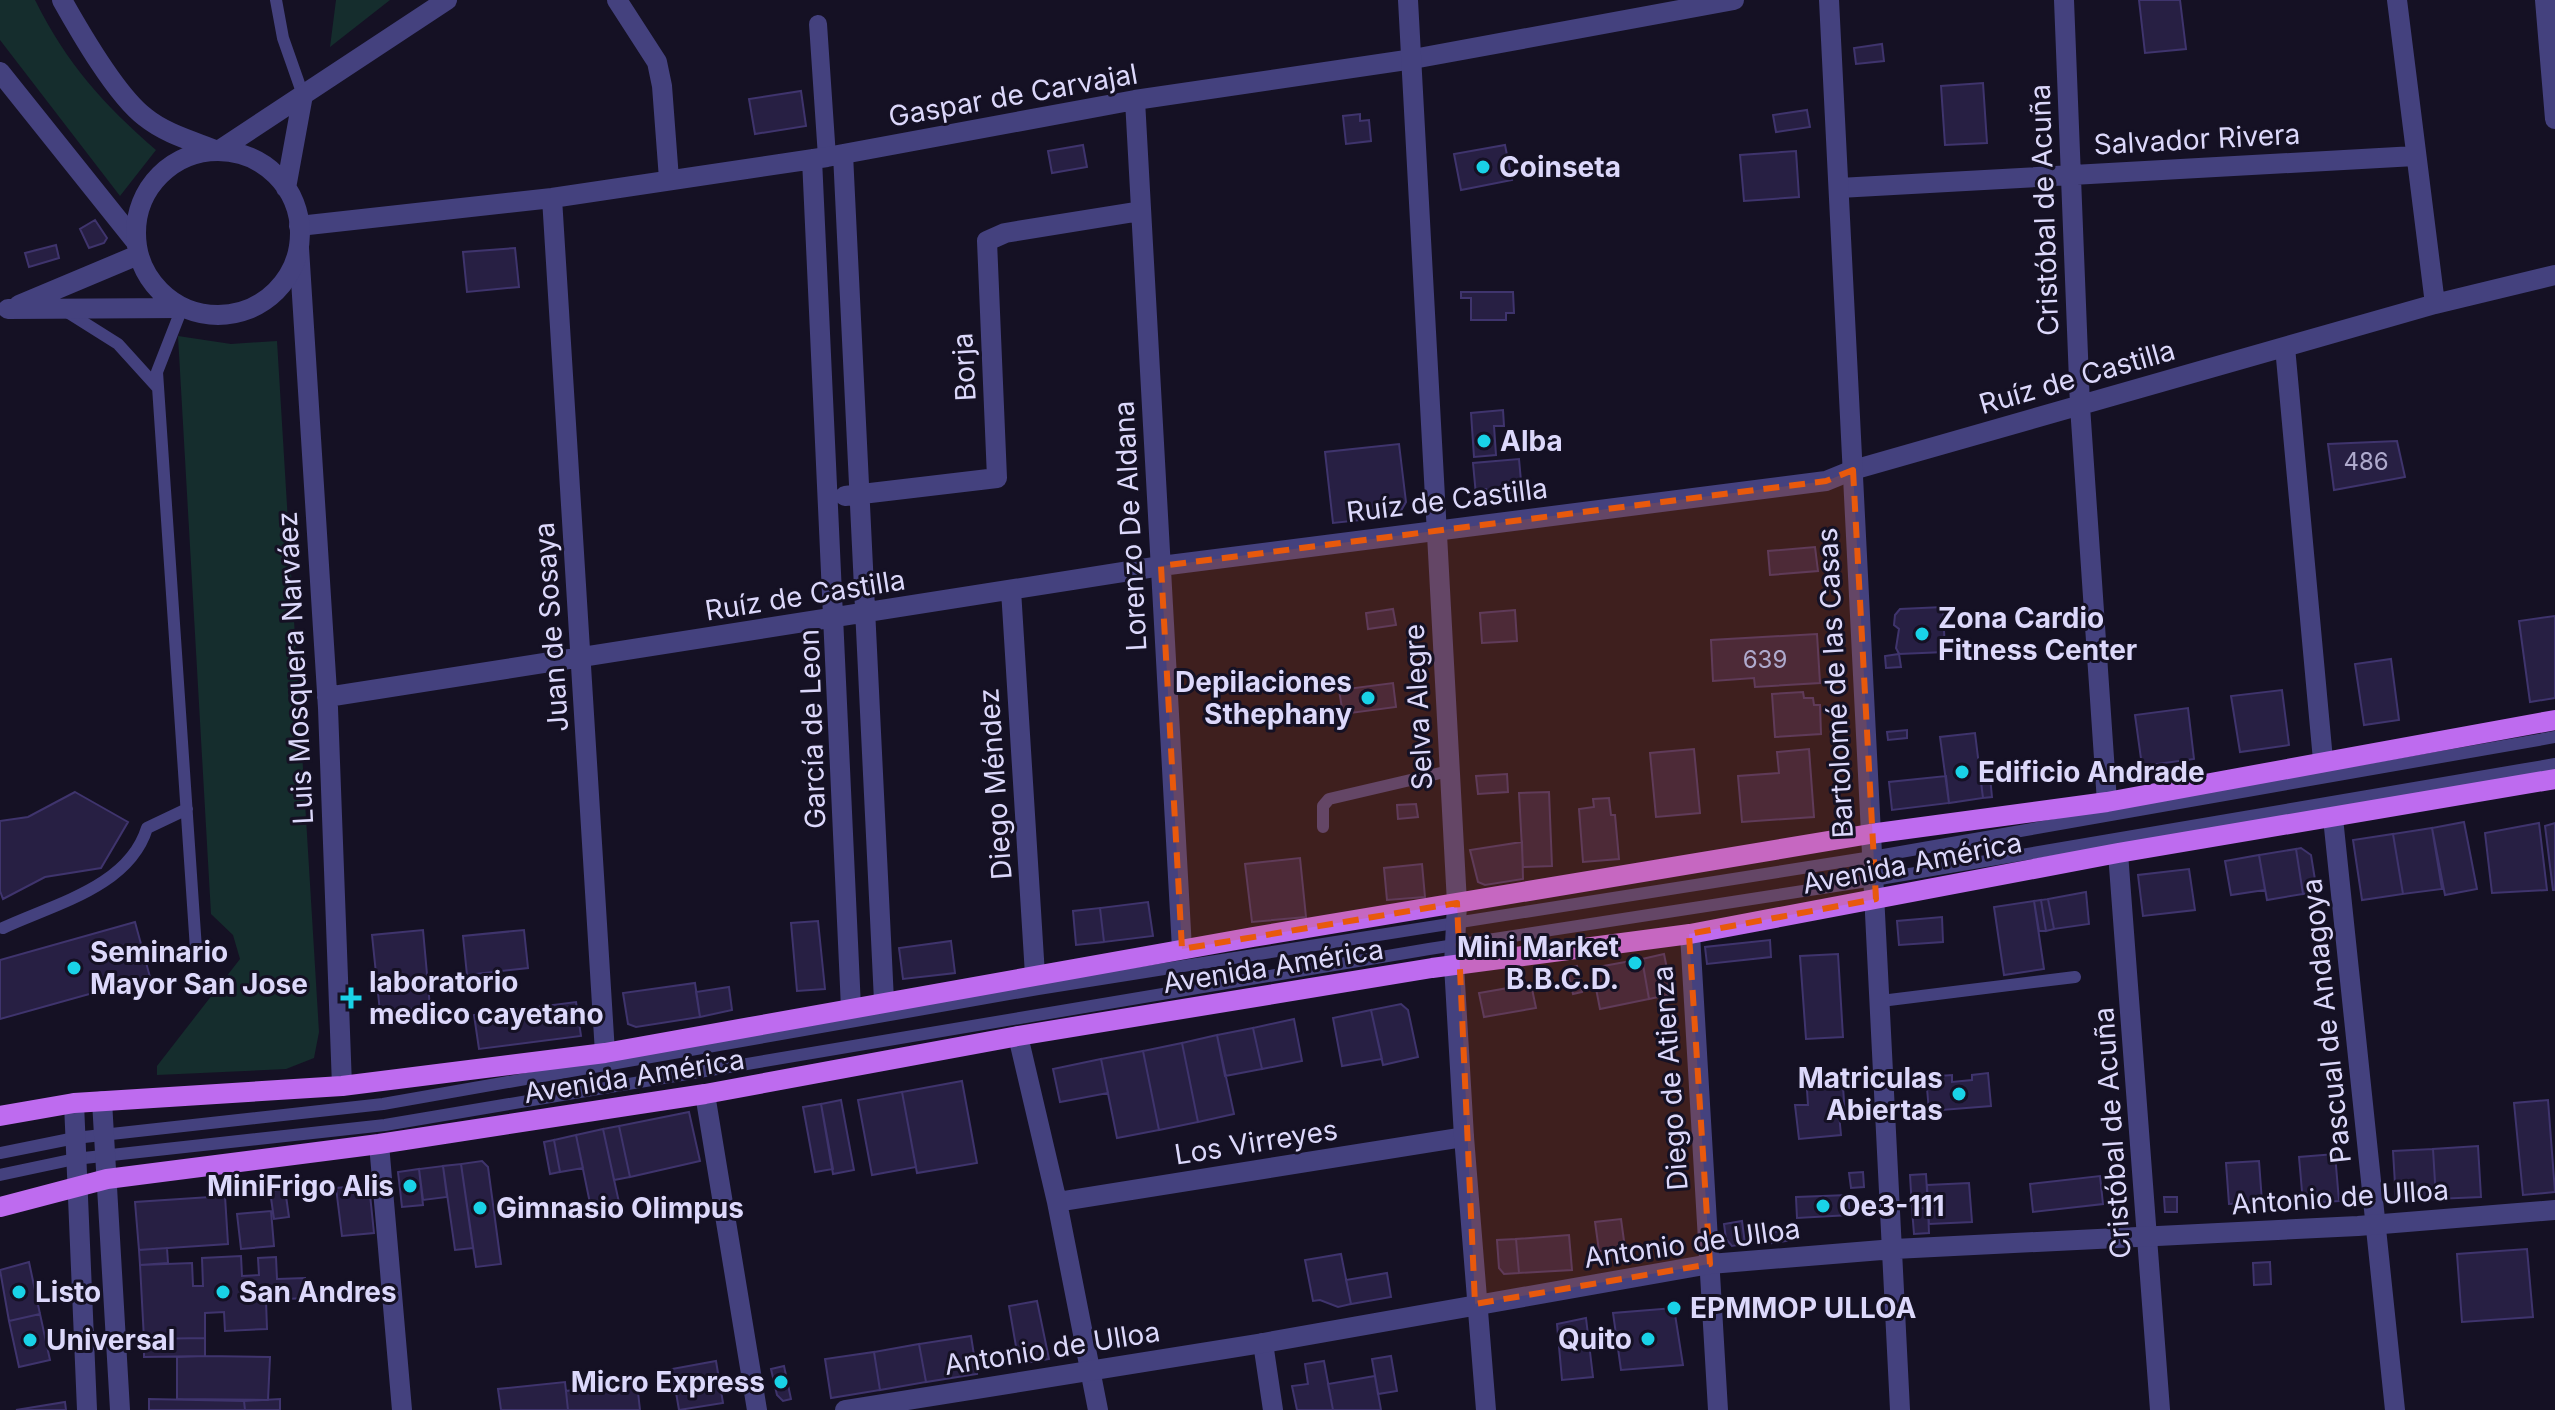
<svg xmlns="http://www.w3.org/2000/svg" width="2555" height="1410" viewBox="0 0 2555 1410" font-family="Inter,sans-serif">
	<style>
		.green { fill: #152d2d }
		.building { fill: #271f43; stroke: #3f346d; stroke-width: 2 }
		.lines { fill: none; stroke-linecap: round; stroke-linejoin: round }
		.service { stroke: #44417e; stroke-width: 12 }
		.pedestrian { stroke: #44417e; stroke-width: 18 }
		.minor { stroke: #44417e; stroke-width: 20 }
		.tertiary { stroke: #44417e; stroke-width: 20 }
		.primary { stroke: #be6bef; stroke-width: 20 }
		.marked { fill: #e8590c; fill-opacity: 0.2; stroke: #e8590c; stroke-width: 6; stroke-dasharray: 16 10; stroke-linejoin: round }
		.poi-dot { fill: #19d2e7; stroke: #151124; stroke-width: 3 }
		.labels { text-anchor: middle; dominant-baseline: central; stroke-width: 6; stroke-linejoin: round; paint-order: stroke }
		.number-label { font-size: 24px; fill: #afaacd }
		.street-label { font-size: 28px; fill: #dcd8fb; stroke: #151124 }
		.poi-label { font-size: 28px; font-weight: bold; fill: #dcd8fb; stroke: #151124; text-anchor: start }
	</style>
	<rect width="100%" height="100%" fill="#151124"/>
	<path class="green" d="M0,0h35c32,64 68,104 121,150l-36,46 -120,-156z
		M336,0h54l-60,47z
		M178,336l53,8 46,-3 42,691 -5,26 -28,11 -129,6v-9l83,-107 -7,-24 -22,-21z"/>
	<path class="building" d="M2139,0h41l6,49 -41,4z
		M1882,44l2,17 -28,3 -2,-16z
		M1983,83l4,60 -42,2 -4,-59z
		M801,91l5,35 -51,8 -6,-35z
		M1807,110l3,17 -34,5 -3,-17z
		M1360,114v7l9,-1 2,21 -25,3 -3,-28z
		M1083,145l4,22 -35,6 -4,-22z
		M1505,145l7,35 -51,10 -7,-36z
		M1796,151l3,46 -55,4 -4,-46z
		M95,220l12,18 -3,5 -15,5 -9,-19z
		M56,245l3,13 -30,9 -4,-14z
		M515,248l4,39 -52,5 -4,-40z
		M1461,292h52l1,21h-8v7h-35v-22h-10z
		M1503,410l1,16h-10l2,29 -22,2 -3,-44z
		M2397,441l8,36 -71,13 -6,-46z
		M1399,444l7,58 -8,14 -65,7 -8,-71z
		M1519,459l3,33 -35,3 -1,-6h-5v5l-5,1 -3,-32z
		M1815,547l3,24 -48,4 -2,-24z
		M1943,607l2,45 -46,2 -3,-6 3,-19 -5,-4 1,-10 5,-6z
		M1393,609l3,16 -28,4 -2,-16z
		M1515,610l2,31 -35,2 -2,-30z
		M2555,616v82l-25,4 -11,-81z
		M1817,634l3,49 -65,4 -1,-9 -41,3 -2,-41z
		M1899,654l2,13 -15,1 -1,-12z
		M2391,659l8,61 -35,5 -9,-61z
		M1393,683l3,24 -53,7 -4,-24z
		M2282,690l7,55 -49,7 -9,-56z
		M1803,692l1,6h9l1,7h6l1,29 -46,3 -3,-43z
		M2188,708l6,51 -52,7 -7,-51z
		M1907,730v8l-19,2 -1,-8z
		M1975,733l8,65 -34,5 -9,-66z
		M1694,749l6,64 -44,4 -6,-64z
		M1809,749l5,68 -72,5 -4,-46 41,-3 -2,-21z
		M1979,767h10l3,30 -9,1z
		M1507,774l1,18 -30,2 -2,-18z
		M1946,776l3,27 -57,7 -3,-28z
		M75,792l53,30 -27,46 -56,9 -42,22 -3,-8v-70l28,-4z
		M1549,792l3,74 -29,1 -4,-74z
		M1609,798l2,17h4l4,44 -36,3 -4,-53 15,-2 -1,-8z
		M1416,804l2,13 -20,2 -1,-14z
		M2464,822l13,67 -32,6 -13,-67z
		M2539,823l8,67 -55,3 -7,-60z
		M2555,823v67h-2l-8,-64z
		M2432,828l10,61 -39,5 -10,-60z
		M2393,834l10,60 -41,6 -9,-60z
		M1522,842l1,37 -38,6 -7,-3 -8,-32z
		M2301,848l10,7 6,37 -14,2 -7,-45z
		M2296,849l7,45 -36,6 -8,-45z
		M2259,855l6,35 -34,5 -6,-34z
		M1300,858l6,59 -54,5 -7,-58z
		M1422,864l3,33 -38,3 -3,-32z
		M2189,869l6,41 -52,6 -5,-41z
		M2086,892l3,32 -35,5 -6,-30z
		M2048,899l6,30 -8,2 -5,-31z
		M2041,900l5,31h-7l-5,-30z
		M2034,901l10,68 -40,6 -10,-68z
		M1148,902l5,34 -49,6 -4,-34z
		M1100,908l4,34 -28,3 -3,-34z
		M1942,917l1,25 -44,3 -2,-24z
		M818,921l7,68 -28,2 -6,-68z
		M135,922l15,55 -150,42v-59z
		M423,930l7,77 -50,5 -8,-77z
		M524,930l4,38 -61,7 -4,-39z
		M1770,940l1,17 -64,7 -2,-17z
		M951,941l4,32 -52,6 -4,-31z
		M1664,954l8,40 -23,5 -7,-40z
		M1838,954l5,83 -37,2 -6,-83z
		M1642,959l7,40 -49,10 -8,-41z
		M1577,966l5,26 -9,2 -6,-26z
		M695,983l5,34 -64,10 -8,-3 -5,-31z
		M1531,984l5,24 -52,9 -5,-24z
		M729,987l3,23 -32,7 -4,-25z
		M576,1002l5,34 -102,13 -5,-34z
		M1401,1004l7,6 10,47 -35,8 -12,-55z
		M1371,1010l11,49 -40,7 -9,-48z
		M1294,1019l8,42 -40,8 -9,-41z
		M1253,1028l9,41 -37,7 -8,-41z
		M1217,1035l17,79 -36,8 -16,-79z
		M1182,1043l16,79 -39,8 -16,-79z
		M1143,1051l16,79 -42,8 -16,-79z
		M1101,1059l7,34 -48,9 -7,-33z
		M1988,1073l3,33 -62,5 -3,-34 26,-2v7l20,-2v-5z
		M962,1081l15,82 -60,10 -15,-81z
		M1843,1087l2,27h-6l2,21 -42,4 -4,-34h13l-1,-15z
		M902,1092l14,75 -44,8 -14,-75z
		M841,1100l13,70 -21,4 -12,-70z
		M2548,1100l7,92 -32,3 -9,-92z
		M821,1104l12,65 -18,3 -12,-65z
		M689,1112l11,49 -70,16 -11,-51z
		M619,1126l11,51 -16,3 -11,-51z
		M603,1129l17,78 -28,6 -16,-78z
		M576,1135l7,33 -23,4 -6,-32z
		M554,1140l6,32 -10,2 -6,-32z
		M2478,1146l3,51 -45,2 -3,-50z
		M2433,1149l3,50 -40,2 -3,-50z
		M2335,1154l4,47 -36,2 -4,-46z
		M482,1161l6,6 13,97 -25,3 -15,-103z
		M2259,1161l3,41 -33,2 -3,-41z
		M461,1164l12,84 -18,2 -12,-84z
		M443,1166l4,31 -24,3 -4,-31z
		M419,1169l4,36 -21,2 -4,-35z
		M1863,1172l1,15 -13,1 -2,-15z
		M1926,1174l2,34 -16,1 -2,-34z
		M2100,1176l3,28 -70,8 -3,-28z
		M1969,1183l3,39 -43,2 -2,-39z
		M369,1185l5,48 -32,3 -6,-48z
		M285,1189l4,28 -15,2 -4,-28z
		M1848,1195l2,20 -53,3 -1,-21z
		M225,1196l3,48 -89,6 -4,-48z
		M2164,1197h13v15h-12z
		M1928,1208l1,25 -15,1 -2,-25z
		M271,1211l3,35 -33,3 -4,-35z
		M1621,1219l4,29 -26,3 -4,-29z
		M1742,1221l3,23 -13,2 -6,-7 -2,-15z
		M1792,1230l1,10 -21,3 -1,-11z
		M1569,1235l3,35 -53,3 -3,-34z
		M1516,1239l3,34 -15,1 -5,-6 -2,-28z
		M167,1248l1,15 -28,2 -1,-15z
		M2527,1249l6,68 -71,5 -5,-68z
		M1341,1254l10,50 -13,3 -18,-7 -7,1 -8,-41z
		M241,1256l1,20 17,-1 -1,-17 18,-1 1,22 28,-1 1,20 -40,2 1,29 -42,2 -1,-19 -19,1v25l-61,1 -4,-74 52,-2 1,23h10l-1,-28z
		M29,1262l11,52 -31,7 -9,-51z
		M2270,1262l1,22 -17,1 -1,-22z
		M1387,1273l4,24 -40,7 -5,-24z
		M1037,1301l12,58 -30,5 -10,-58z
		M1674,1308l9,57 -62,5 -8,-57z
		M40,1314l10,46 -31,7 -10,-46z
		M1586,1318l7,59 -31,3 -5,-56z
		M971,1336l6,38 -51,8 -7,-38z
		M205,1338v18l-61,1v-18z
		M919,1344l7,38 -46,8 -6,-38z
		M874,1352l6,38 -49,8 -6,-39z
		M205,1356l65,1 -2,43 -91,-1v-42z
		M1391,1356l6,35 -19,3 -6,-35z
		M716,1361l7,42 -44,7 -7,-41z
		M1324,1361l9,49h-36l-5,-24 16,-2 -3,-20z
		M784,1366l7,33 -8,2 -6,-6 -6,-26z
		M1375,1376l6,34h-48l-5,-26z
		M565,1382l3,28h-67l-3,-21z
		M637,1383l3,27h-72l-2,-19z
		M149,1399l95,2 1,9h-96z
		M280,1399v11h-35l-1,-9z
		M65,1402l1,8h-50z"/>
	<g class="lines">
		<path class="service" d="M276,0l7,38 20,57
			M182,308l-25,64 39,577
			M64,310l54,34 39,43
			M1323,827v-21l6,-7 120,-28
			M3,928c51,-24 126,-41 144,-100l40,-19
			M1881,1001l194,-24
			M0,1153l75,-15 308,-34 655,-115 834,-132 683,-120
			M0,1175l75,-16 310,-34 1044,-176 445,-69 681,-116"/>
		<path class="pedestrian" d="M818,24l9,133"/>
		<path class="minor" d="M617,0l40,62 5,24 7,93
			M2064,0l16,406 27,396
			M2397,0l38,304
			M2545,0l10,119
			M0,72l136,170
			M1135,100l47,849
			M843,154l41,847
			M812,159l39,849
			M1839,188l576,-32
			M552,198l53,855
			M299,226l253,-28 275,-41 308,-57 278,-41 321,-59
			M299,248l29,460 14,378
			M2285,347l38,413
			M845,496l152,-18 -10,-237 18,-8 136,-22
			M1011,590l24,385
			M327,697l834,-131 665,-85 27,-11 582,-166 120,-29
			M2333,818l62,592
			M2118,853l42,557
			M1690,934l28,476
			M1018,1036l39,166 41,208
			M705,1094l52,316
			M379,1144l23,266
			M1057,1202l407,-65
			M1263,1343l10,67"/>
		<path class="tertiary" d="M62,0c18,32 54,95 83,117 21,17 48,24 73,34l229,-151
			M1408,0l49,903 -3,62 10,172 22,273
			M1829,0l71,1410
			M136 233a82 82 0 1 1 164 0a82 82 0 1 1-164 0Z
			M286,188l17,-93
			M19,305l119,-50
			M8,309l174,-1
			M102,1101l18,309
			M74,1103l13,307
			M845,1410l418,-67 447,-79 184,-15 464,-23 197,-16"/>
		<path class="primary" d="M0,1116l74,-13 268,-17 263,-33 648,-116 617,-103 237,-32 448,-82
			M0,1207l107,-28 272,-35 326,-50 313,-58 414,-68 258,-34 428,-81 437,-74"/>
	</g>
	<path class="marked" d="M1853,470l23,429 -187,35 21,330 -235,40 -18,-401 -275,46 -21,-383 665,-85z"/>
	<g class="poi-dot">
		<circle cx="1483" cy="167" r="8"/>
		<circle cx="1484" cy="441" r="8"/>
		<circle cx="1922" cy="634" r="8"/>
		<circle cx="1368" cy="698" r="8"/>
		<circle cx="1962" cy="772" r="8"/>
		<circle cx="1635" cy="963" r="8"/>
		<circle cx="74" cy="968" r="8"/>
		<path d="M347 986h8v8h8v8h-8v8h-8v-8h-8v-8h8z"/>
		<circle cx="1959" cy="1094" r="8"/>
		<circle cx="410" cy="1186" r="8"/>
		<circle cx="1823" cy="1206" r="8"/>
		<circle cx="480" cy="1208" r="8"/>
		<circle cx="19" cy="1292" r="8"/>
		<circle cx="223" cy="1292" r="8"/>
		<circle cx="1674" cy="1308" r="8"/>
		<circle cx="1648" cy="1339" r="8"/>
		<circle cx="30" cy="1340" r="8"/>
		<circle cx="781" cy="1382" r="8"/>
	</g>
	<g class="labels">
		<g class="number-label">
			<text x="2366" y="461">486</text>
			<text x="1765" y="659">639</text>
		</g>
		<g class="street-label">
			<text transform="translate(1013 95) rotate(-10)">Gaspar de Carvajal</text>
			<text transform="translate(2197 139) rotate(-3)">Salvador Rivera</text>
			<text transform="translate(2044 210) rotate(-92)">Cristóbal de Acuña</text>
			<text transform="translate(964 367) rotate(-93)">Borja</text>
			<text transform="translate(2077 377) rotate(-16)">Ruíz de Castilla</text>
			<text transform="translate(1447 500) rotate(-7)">Ruíz de Castilla</text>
			<text transform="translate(1130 526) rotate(-93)">Lorenzo De Aldana</text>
			<text transform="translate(805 595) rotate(-9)">Ruíz de Castilla</text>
			<text transform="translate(551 627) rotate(-94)">Juan de Sosaya</text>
			<text transform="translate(295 668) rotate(-93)">Luis Mosquera Narváez</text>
			<text transform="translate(1835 683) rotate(-93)">Bartolomé de las Casas</text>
			<text transform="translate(1418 707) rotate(-93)">Selva Alegre</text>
			<text transform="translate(812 729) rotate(-92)">García de Leon</text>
			<text transform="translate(995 784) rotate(-94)">Diego Méndez</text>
			<text transform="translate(1912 863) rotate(-11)">Avenida América</text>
			<text transform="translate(1273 966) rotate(-9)">Avenida América</text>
			<text transform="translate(2326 1021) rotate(-96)">Pascual de Andagoya</text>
			<text transform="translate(634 1076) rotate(-9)">Avenida América</text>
			<text transform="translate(1670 1078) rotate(-94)">Diego de Atienza</text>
			<text transform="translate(2112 1133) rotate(-94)">Cristóbal de Acuña</text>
			<text transform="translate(1256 1142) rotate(-9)">Los Virreyes</text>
			<text transform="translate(2340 1197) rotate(-4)">Antonio de Ulloa</text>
			<text transform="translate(1692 1243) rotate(-8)">Antonio de Ulloa</text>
			<text transform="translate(1052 1348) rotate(-9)">Antonio de Ulloa</text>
		</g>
		<g class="poi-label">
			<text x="1499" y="167">Coinseta</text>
			<text x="1500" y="441">Alba</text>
			<text x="1938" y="618">Zona Cardio<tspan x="1938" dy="32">Fitness Center</tspan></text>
			<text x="1352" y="682" text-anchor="end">Depilaciones<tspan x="1352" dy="32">Sthephany</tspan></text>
			<text x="1978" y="772">Edificio Andrade</text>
			<text x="1619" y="947" text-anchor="end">Mini Market<tspan x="1619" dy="32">B.B.C.D.</tspan></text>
			<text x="90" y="952">Seminario<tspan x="90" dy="32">Mayor San Jose</tspan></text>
			<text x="369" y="982">laboratorio<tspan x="369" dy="32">medico cayetano</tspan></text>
			<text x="1943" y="1078" text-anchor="end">Matriculas<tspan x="1943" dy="32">Abiertas</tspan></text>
			<text x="394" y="1186" text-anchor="end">MiniFrigo Alis</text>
			<text x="1839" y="1206">Oe3-111</text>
			<text x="496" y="1208">Gimnasio Olimpus</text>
			<text x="35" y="1292">Listo</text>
			<text x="239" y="1292">San Andres</text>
			<text x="1690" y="1308">EPMMOP ULLOA</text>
			<text x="1632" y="1339" text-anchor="end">Quito</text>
			<text x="46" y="1340">Universal</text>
			<text x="765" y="1382" text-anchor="end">Micro Express</text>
		</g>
	</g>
</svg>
